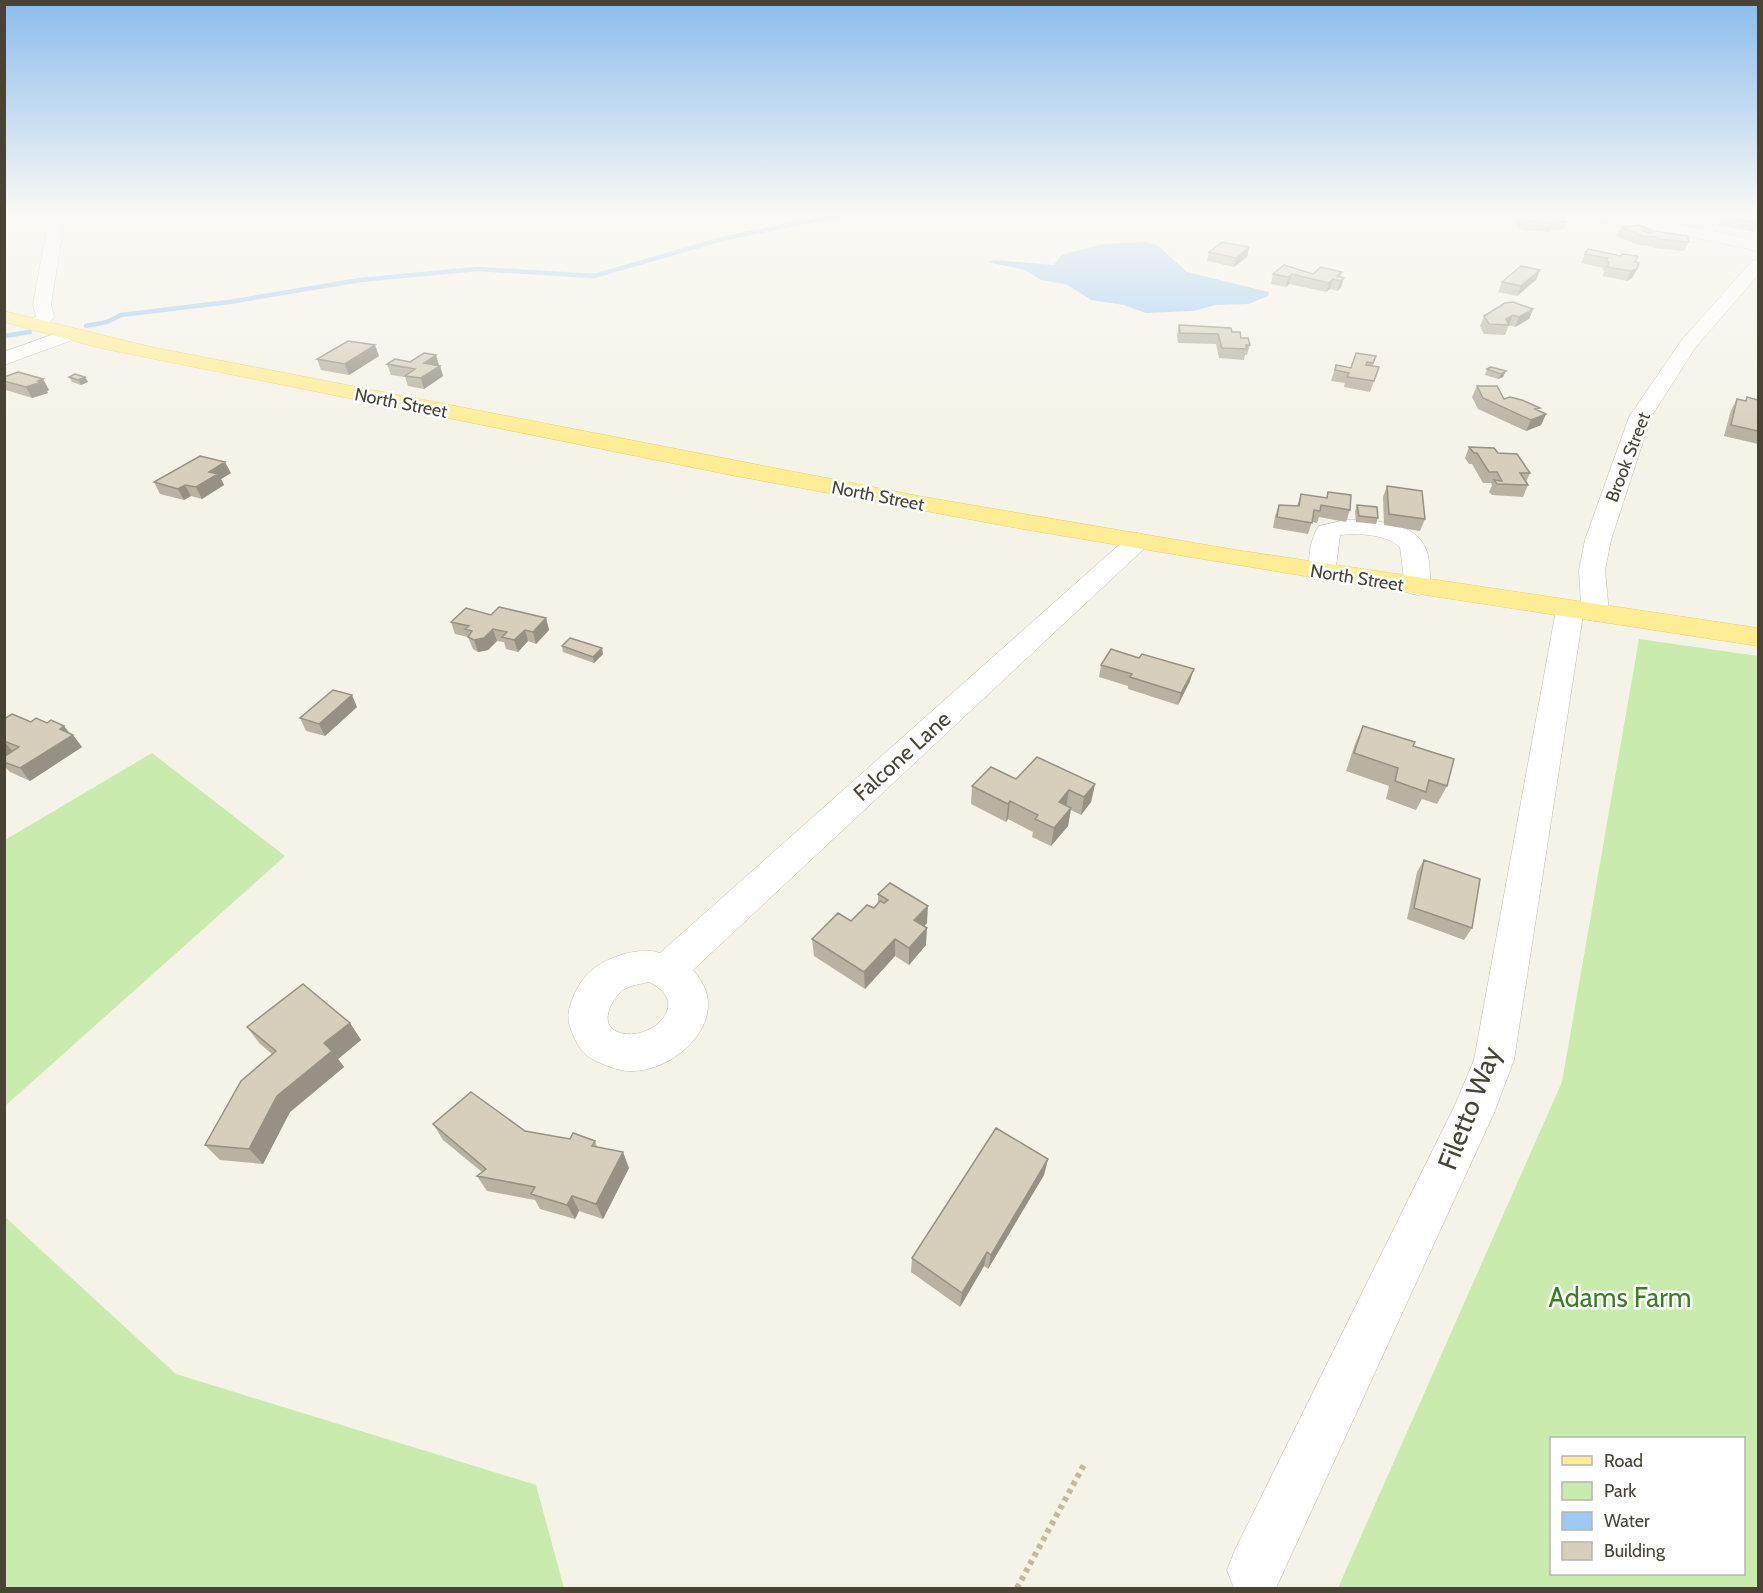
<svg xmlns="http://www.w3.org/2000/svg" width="1763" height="1593" viewBox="0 0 1763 1593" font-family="Cabin,sans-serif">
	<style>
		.green { fill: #c9ebad; fill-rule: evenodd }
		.water { fill: #9fc9f5 }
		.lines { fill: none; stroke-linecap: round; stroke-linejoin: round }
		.stream { stroke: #9fc9f5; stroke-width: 4.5 }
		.minor-casing { stroke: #c1bba9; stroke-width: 1 }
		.major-casing { stroke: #ecd15e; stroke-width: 1 }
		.path { stroke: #c4b999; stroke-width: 6; stroke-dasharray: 4.5 4.5; stroke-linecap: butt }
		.minor { fill: #fff; fill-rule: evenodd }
		.major { fill: #ffed96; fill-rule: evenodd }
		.wall { fill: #b9b2a2 }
		.shaded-wall { fill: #969184 }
		.building { fill: #d7cfbc; stroke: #969184; stroke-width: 1.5 }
		.labels { text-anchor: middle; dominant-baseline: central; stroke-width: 5; stroke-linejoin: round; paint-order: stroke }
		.far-street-label { font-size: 18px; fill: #484335; stroke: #fff }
		.street-label { font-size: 22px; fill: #484335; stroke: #fff }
		.near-street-label { font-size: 27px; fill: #484335; stroke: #fff }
		.near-park-label { font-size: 27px; fill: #3c7e24; stroke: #fff }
	</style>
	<rect width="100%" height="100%" fill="#f5f2e7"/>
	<path class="green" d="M1639,639l119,17v932h-420l224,-506zM1552,1438h192v136h-192z
		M152,753l133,103 -280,250v-266z
		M4,1216l172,158 360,111 28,103h-559z"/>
	<path class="water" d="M1146,242l11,3 30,27 82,20 -1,4 -19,8 -33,1 -23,6 -47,2 -22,-8 -33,-5 -25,-16 -25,-4 -16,-10 -38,-8 7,-2 60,5 8,-10 40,-11z"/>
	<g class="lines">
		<path class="stream" d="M86,326l21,-4 14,-7 108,-13 131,-22 117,-11 117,7 132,-38 123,-25
			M4,336l26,-4"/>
		<defs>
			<path id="minor" d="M35,213h21l8,10 -13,81 3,13c-6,9 -12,15 -24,12l-2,-4 8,-9 -3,-12 15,-81z
				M1340,213h109c-13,14 -82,6 -102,5z
				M1575,213c62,0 122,15 183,28v10l-89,-19 -87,-14z
				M1758,260v15l-63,73 -44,69 -40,123 -6,30 4,43 -4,6 -10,2 -10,-2 -2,-4 -69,445 -20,53 -218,475h-42l-7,-18 8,-20 220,-445 19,-45 82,-450 4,-6 10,-2 11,4 -2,-36 6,-30 44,-123 52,-76 71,-80z
				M71,328l7,2 2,4 -2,4 -74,27v-13z
				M1346,520c23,0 66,1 78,25 7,12 5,29 7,42l-4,6 -9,2 -9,-2 -4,-6 -5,-40c-15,-13 -41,-14 -60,-12 -2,11 -3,37 -8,44l-9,2 -9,-2c-9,-14 -4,-41 5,-53z
				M1138,533l9,3 4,5 -4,5 -454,424c9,11 16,22 15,37 -2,35 -45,66 -79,64 -8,0 -19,-4 -26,-7 -13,-5 -22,-11 -27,-23 -6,-12 -10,-22 -6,-35 4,-13 11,-27 21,-35 15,-14 50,-25 69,-18l469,-417zM649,982c46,22 -1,62 -31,50 -20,-7 -7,-33 5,-42 8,-5 17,-6 26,-8z"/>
			<path id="major" d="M4,311l147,36 773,150 312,53 522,78v18l-417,-64 -313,-52 -297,-55 -631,-127 -96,-26z"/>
		</defs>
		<use href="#minor" class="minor-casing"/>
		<use href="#major" class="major-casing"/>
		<path class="path" d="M1017,1588l68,-125"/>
		<use href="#minor" class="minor"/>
		<use href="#major" class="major"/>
	</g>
	<path class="wall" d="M1723,213h20l15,3v9l-3,7 -37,-7z
		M1518,214l29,1 1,-1 19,8 -4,8h-12l-1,2 -28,-2 -7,-7z
		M1621,227l30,3 -1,2 39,10 -5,9 -31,-3 -1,-2 -13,-1 -23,-9z
		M1249,247l-2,10 -13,10 -27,-6 2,-9z
		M1585,254l50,8 2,7 -5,9 -5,3 -25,-5 3,-5 -3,-1 1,-2 -22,-5z
		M1540,270l-4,10 -19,16 -19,-4 4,-10z
		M1342,272l-2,5 4,1 -3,9 -3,4 -8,-2 -4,3 -37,-8 -3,3 -15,-3 2,-10h40z
		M1533,309l-4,10 -14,8 -6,-2 -4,10 -21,-1 -4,-8 4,-10z
		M1179,325l53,7 9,6 9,7 -3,10h-2l-1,5 -25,-2 -3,-14 -38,-1 -1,-8z
		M379,356l-30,19 -28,-5 -4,-11z
		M1376,356l-3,10 6,1 -9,25 -26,-5 1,-4 -14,-2 5,-16 15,3z
		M410,362l29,3v1h1l3,10 -19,13 -16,-3 -3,-9 -14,-2 -4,-11z
		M1491,367l12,10 -5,2 -13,-4 2,-6z
		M4,377l39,2 6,11 -2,1 1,2 -16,5 -26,-8 -2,-3z
		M69,377h16l3,5 -7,3 -9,-3z
		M1477,386l27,13 42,15 -5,11 -15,6 -48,-22 -6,-12z
		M1747,397l11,3v44l-34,-8 7,-26 6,-11 8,2z
		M1469,447l29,6 32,20 -4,9 2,3 -5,12 -31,-2 -3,-3 3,-7 -1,-2h-8l-11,-19h-3l-4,-6z
		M231,473l-10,6 3,6 -22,14 -11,-3 -7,4 -24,-6 -6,-12z
		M1387,486l38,33 -5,12 -36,-6 -1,-28z
		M1328,492l22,18 -4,12 -27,-5 -2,6 -5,-1 -4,12 -35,-6 2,-12 4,-11 18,1 4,-12 25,4z
		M1357,505l21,13 -2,6 -20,-2 -1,-11z
		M491,615l55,3 3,12 -13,14 -8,-3 -10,11 -12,-3 -2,-7 -7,-1 -9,9 -10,2 -5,-3 -5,-12 -13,-3 -4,-12z
		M562,646l41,8 -9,9 -31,-11z
		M1101,665l89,16 -12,24 -50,-16v-3l-29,-9z
		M357,707l-32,29 -19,-5 -6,-13z
		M4,719l43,4 17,3 5,6 4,3 9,12 -52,34 -20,-9 -6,-6z
		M1363,726l50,20 34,40 -10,18 -15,-5 -6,11 -30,-11 3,-13 -43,-15 9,-27z
		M1016,779l79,5 -4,18 -10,13 -10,-5 -3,16 -17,20 -19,-9 1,-5 -25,-13 -2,3 -35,-18 1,-18z
		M1424,860l48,68 -8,12 -57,-21 10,-47z
		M878,894l49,29 -3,3 2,19 -17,20 -14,-9 -30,33 -51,-33 -2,-17 39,-18 23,-13 4,-5z
		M350,1023l11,17 -23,19 6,8 -54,45 -27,52 -43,-4 -15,-15 67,-91 -12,-10 -13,-17z
		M433,1124l92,7 45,8 25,2 2,6 32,21 -26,51 -24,-8 -4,8 -35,-10 -5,-9 -48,-9 -10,-15 5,-4 -39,-32z
		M1048,1159l-4,16 -56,94 -4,-3 -24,41 -49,-35 1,-14z"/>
	<path class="shaded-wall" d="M1249,247l-2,10 -13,10 2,-9z
		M1637,269l-5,9 -5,3 4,-10z
		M1540,270l-4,10 -19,16 4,-10z
		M1292,274l-3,10 -3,3 2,-10z
		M1344,278l-3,9 -3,4 2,-10z
		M1333,279l-3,10 -4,3 3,-9z
		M1533,309l-4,10 -14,8 4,-10z
		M1513,315l-4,10 -3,-6z
		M375,345l4,11 -30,19 -4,-11z
		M436,355l3,10 -12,9 -3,-11z
		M440,366l3,10 -19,13 -3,-11z
		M1506,371l-3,6 -5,2 3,-5z
		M85,377l3,5 -7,3 -3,-5z
		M43,379l6,11 -2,1 1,2 -16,5 -6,-11z
		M1546,414l-5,11 -15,6 5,-11z
		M225,462l6,11 -10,6 3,6 -22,14 -6,-12 13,-15z
		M185,485l6,11 -7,4 -6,-11z
		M546,618l3,12 -13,14 -3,-12z
		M493,629l4,12 -9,9 -10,2 -4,-12z
		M525,630l3,11 -10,11 -4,-12z
		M602,648l1,6 -9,9 -1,-6z
		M1194,669l-4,12 -12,24 3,-12z
		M352,695l5,12 -32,29 -6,-12z
		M64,726l7,10 2,-1 9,12 -52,34 -10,-13 40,-39z
		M4,741l10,12 -10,7z
		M1095,784l-4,18 -10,13 3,-18z
		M1069,790l-3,18 -7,-6z
		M1010,801l-2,18 -2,3 2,-18z
		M1071,808l-3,18 -17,20 3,-18z
		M928,906l-1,17 -13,15v-18z
		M927,928l-1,17 -17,20v-17z
		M895,939v17l-30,33 -1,-17z
		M350,1023l11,17 -23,19 6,8 -54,45 -27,52 -14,-15 28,-53 47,-53z
		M623,1152l6,16 -26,51 -7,-15z
		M1048,1159l-4,16 -56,94 3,-14z
		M572,1196l7,15 -4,8 -8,-14z
		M987,1252l-3,14 -24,41 2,-14z"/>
	<path class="building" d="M1724,213h19l15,3v7l-35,-7z
		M1518,214h16l15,2 -1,-2 10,1 9,7 -16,-1 3,2 -29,-2z
		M1639,225l12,5 -7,1 5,2 4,-2 34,5 2,6 -32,-3 -1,-2 -13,-1 -22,-9z
		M1222,242l27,5 -13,11 -27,-6z
		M1588,249l33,7 1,-2 16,2 -3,6 4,1 -2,6 -6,2 -24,-4 2,-5 -3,-1 2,-3 -23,-4z
		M1284,265l29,9 8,-7 21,5 -5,4 7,2 -4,3 -7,-2 -4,4 -37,-9 -4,3 -15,-3z
		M1521,266l19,4 -19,16 -19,-4z
		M1513,302l20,7 -14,8 -6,-2 -7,4 3,6 -20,-1 -5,-8 21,-13z
		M1179,325l52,3 1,4h8l1,6h7l2,7h-4l1,4 -25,-1 -4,-14 -38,-1z
		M348,341l27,4 -30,19 -28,-5z
		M424,353l12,2 -12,8 16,3 -19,12 -16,-2 10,-7 -28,-5 8,-5 15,3z
		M1356,353l20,3 -3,7 -6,-1 -1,3 13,2 -5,14 -27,-4 2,-4 -14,-3 1,-5 15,3z
		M1491,367l15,4 -5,3 -14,-5z
		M18,372l25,7 -5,2 4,1 -16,5 -22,-6v-4z
		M75,374l10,3 -7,3 -9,-3z
		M1477,386h20l7,13 6,-2 12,3 18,8 -5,1 11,5 -15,6 -48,-22z
		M1747,397l11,3v31l-27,-6 6,-26 9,2z
		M1469,447l25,1 4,5 19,1 13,19h-10l8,12 -31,-1 -3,-4 8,1 -5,-9h-8l-12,-19h-3z
		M200,456l25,6 -16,10 9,2 -22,13 -11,-2 -7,4 -24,-7z
		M1387,486l35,5 3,28 -36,-5z
		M1328,492l23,3 -1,15 -29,-5 -1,6 -6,-1 -2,13 -35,-6 2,-12 20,1 2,-12 26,4z
		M1357,505l20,2 1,11 -19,-2z
		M499,607l47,11 -13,14 -8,-2 -11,10 -12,-3 5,-5 -14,-3 -9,9 -10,2 -6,-3 4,-6 -7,-2 4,-3 -18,-4 15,-14 25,7z
		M570,638l32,10 -9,9 -31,-11z
		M1111,649l28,9 3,-4 52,15 -13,24 -51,-16 2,-3 -31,-9z
		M333,690l19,5 -33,29 -19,-6z
		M12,714l19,8 5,-4 11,5 4,-3 13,6 -4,3 13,6 -53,33 -16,-6v-5l15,-10 -15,-6v-22z
		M1363,726l52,16 -2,4 41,13 -7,27 -18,-6 -3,12 -31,-11 3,-13 -44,-15z
		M1037,757l58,27 -11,13 -15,-7 -10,12 12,6 -17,20 -19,-9 3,-4 -28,-14 -2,3 -36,-18 19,-19 25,12z
		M1424,860l56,19 -8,49 -58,-20z
		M890,883l38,23 -14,14 13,8 -18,20 -14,-9 -31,33 -52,-33 26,-26 13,8 16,-16 7,3 6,-7 4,2 4,-3 -10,-6z
		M303,984l47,39 -26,20 8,8 -55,45 -28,53 -44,-4 36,-64 35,-30 -29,-24z
		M471,1092l54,39 45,8 3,-6 22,8 -3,5 31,6 -27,52 -24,-8 -5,9 -36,-11 4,-7 -58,-11 9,-7 -53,-45z
		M996,1128l52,31 -57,96 -4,-3 -25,41 -50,-35z"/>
	<linearGradient id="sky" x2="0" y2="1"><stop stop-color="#8bbced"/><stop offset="0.49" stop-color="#faf9f4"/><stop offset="1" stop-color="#faf9f4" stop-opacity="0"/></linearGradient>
	<rect width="1763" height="436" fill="url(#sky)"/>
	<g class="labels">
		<g class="far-street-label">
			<text transform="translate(401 403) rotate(11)">North Street</text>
			<text transform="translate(1628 457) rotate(-69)">Brook Street</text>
			<text transform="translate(878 496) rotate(11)">North Street</text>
			<text transform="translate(1357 578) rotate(9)">North Street</text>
		</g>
		<g class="street-label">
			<text transform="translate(902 756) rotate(-42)">Falcone Lane</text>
		</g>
		<g class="near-street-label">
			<text transform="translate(1469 1108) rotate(-69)">Filetto Way</text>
		</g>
		<g class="near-park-label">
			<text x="1620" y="1297">Adams Farm</text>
		</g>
	</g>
	<rect width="1763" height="1593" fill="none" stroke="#484335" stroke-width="12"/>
	<rect x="1550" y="1437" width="195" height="138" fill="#ffffff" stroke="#b6b4ae" stroke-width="1.5"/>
	<rect x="1562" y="1456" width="30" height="9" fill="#ffed96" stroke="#b6b4ae" stroke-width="1.5"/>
	<text x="1604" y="1467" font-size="18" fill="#484335">Road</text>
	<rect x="1562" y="1482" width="30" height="18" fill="#c9ebad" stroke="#b6b4ae" stroke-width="1.5"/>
	<text x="1604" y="1497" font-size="18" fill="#484335">Park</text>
	<rect x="1562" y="1512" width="30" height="18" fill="#9fc9f5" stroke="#b6b4ae" stroke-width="1.5"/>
	<text x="1604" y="1527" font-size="18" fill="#484335">Water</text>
	<rect x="1562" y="1542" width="30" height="18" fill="#d7cfbc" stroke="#b6b4ae" stroke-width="1.5"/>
	<text x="1604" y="1557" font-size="18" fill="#484335">Building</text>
</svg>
